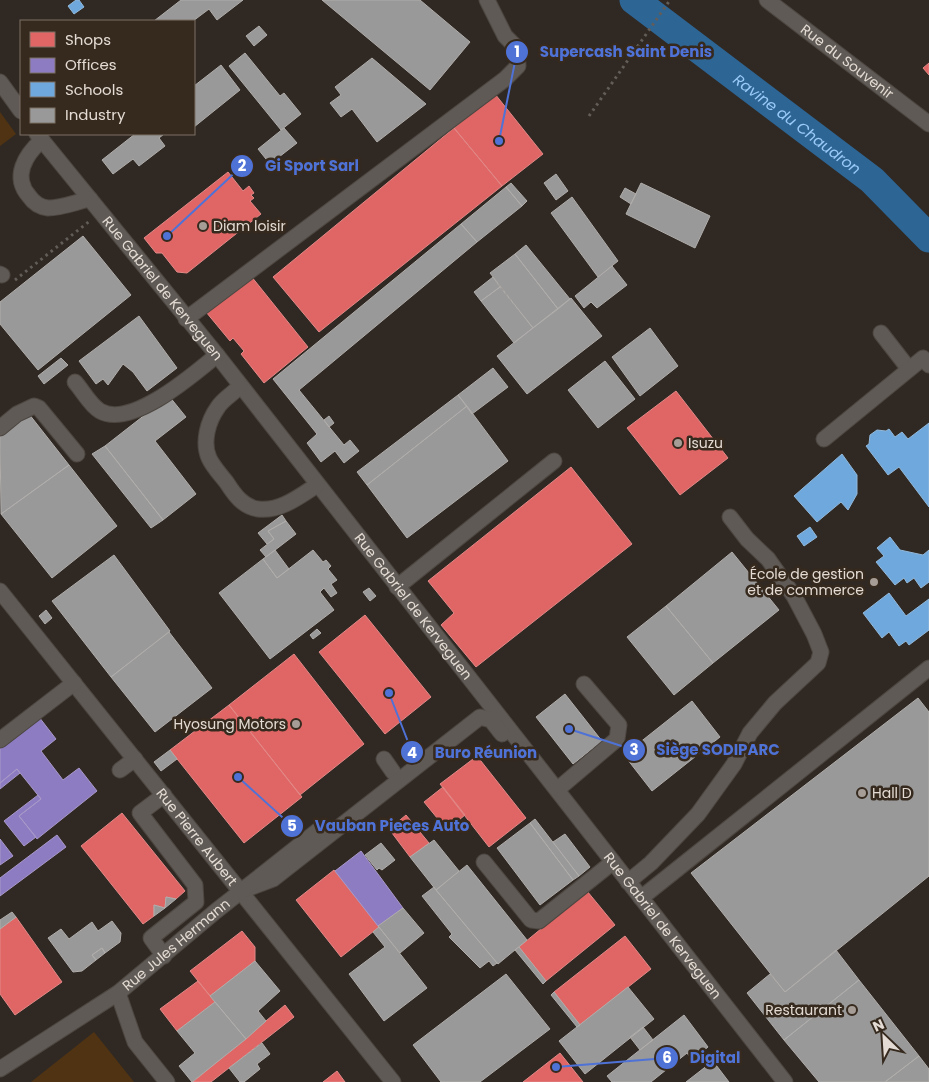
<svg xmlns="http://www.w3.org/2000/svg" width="929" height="1082" viewBox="0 0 929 1082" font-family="Poppins,sans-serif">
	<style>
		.park { fill: #503312 }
		.shops { fill: #e06666; stroke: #e18987 }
		.offices { fill: #8e7cc3; stroke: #a899c8 }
		.schools { fill: #6fa8dc; stroke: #92b8da }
		.industry { fill: #999; stroke: #b0adab }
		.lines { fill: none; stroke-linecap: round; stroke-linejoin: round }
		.river { stroke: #2d6595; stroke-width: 29 }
		.minor-casing { stroke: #4d4641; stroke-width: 17 }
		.path { stroke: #625d58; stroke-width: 3; stroke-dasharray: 2.5 4; stroke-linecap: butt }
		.minor { stroke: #5f5a55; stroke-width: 15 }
		.poi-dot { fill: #a59d96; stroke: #36291d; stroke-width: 2 }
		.labels { text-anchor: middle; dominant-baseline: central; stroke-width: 5; stroke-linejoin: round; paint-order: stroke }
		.street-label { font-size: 14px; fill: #e4dcd4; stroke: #36291d }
		.poi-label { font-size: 14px; fill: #e4dcd4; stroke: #36291d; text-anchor: start }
		.water-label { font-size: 15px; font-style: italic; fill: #9acaf7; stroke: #36291d }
		.leader { fill: none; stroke: #4f72d7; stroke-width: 2 }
		.callout-dot { fill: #4f72d7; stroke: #36291d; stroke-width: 2 }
		.mark-label { font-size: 15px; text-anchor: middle; font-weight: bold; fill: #fff }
		.callout-label { font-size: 15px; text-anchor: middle; font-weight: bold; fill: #4f72d7; stroke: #36291d; stroke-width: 5; stroke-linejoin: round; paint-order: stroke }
	</style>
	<rect width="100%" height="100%" fill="#302923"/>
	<path class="park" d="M0,112l16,22 -16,12z
		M94,1032l40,50h-103z"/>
	<path class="shops" d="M929,63v12l-6,-7z
		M495,94l48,60 -41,32 -48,-58z
		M454,128l48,58 -183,146 -46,-55z
		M228,172l15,19 6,-5 5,7 -3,2 3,3 -4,3 11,13 -74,59 -10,-1 -15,-19h-6l-12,-15z
		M251,276l57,71 -44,36 -23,-29 3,-3 -11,-13 -3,3 -24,-29z
		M676,391l52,67 -48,37 -53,-67z
		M571,467l61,77 -156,123 -35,-42 13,-12 -26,-32z
		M365,615l66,82 -46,37 -66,-82z
		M294,654l70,90 -64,51 -71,-90z
		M229,705l73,92 -58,46 -74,-93z
		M477,756l49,62 -37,29 -49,-63z
		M443,787l22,28 -18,15 -23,-28z
		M122,813l63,78 -9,8 -10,-2 -1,11 -11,-3v11l-11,8 -62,-78z
		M406,815l23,28 -19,14 -21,-28z
		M334,870l45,57 -38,30 -45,-57z
		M587,891l28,34 -69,56 -27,-34z
		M16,917l46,65 -47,33 -15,-21v-65z
		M242,931l13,16v14l-45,35 -20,-25z
		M625,936l26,33 -71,56 -26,-33z
		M198,981l17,21 -38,29 -17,-22z
		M285,1005l9,12 -83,65h-18z
		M560,1053l23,29h-60z
		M337,1071l8,11h-22z"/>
	<path class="offices" d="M39,717l17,22 -15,12 22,29 16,-12 18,23 -60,48 -18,-23 22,-17 -24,-30 -17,14v-35z
		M17,769l3,4 -20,16v-6z
		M38,795l3,4 -22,17 17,21 -12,9 -20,-25z
		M57,835l9,12 -66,49v-18z
		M0,839l13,17 -13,9z
		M361,851l42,57 -25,18 -43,-55z"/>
	<path class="schools" d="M76,0h3l5,7 -10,7 -6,-8z
		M929,423v84l-30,-40 -11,8 -22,-29 3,-2 1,-9 7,-5 9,1 3,-2 6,8 7,-5 6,7z
		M842,454l15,21v19l-9,16 -7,-8 -24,20 -23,-26z
		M810,527l7,10 -13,9 -7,-10z
		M890,537l10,13 23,5 6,-5v32l-8,6 -7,-10 -7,5 -3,-5 -9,7 -19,-23 8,-6 -7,-8z
		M889,593l17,23 23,-17v31l-20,15 -3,-4 -7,5 -10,-14 -7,6 -19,-25z"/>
	<path class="industry" d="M181,0h62l-26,20 -8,-11 -16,12h-39z
		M322,0h98l50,42 -40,48z
		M259,26l8,9 -13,11 -8,-10z
		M245,53l35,43 4,-3 17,21 -20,16 -52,-64z
		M372,58l54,46 -49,38 -25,-33 -11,8 -11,-14 11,-8 -6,-8z
		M221,65l19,25 -46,37v-41z
		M284,128l13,15 -27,21 -12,-15z
		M135,134h29l-5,4 6,8 -26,20 -6,-7 -20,15 -11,-14z
		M556,174l12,17 -12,9 -12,-17z
		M511,183l16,18 -5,5 -16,-19z
		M641,183l69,33 -15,32 -69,-34z
		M506,187l16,19 -45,36 -16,-18z
		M625,188l11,6 -5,10 -11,-7z
		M572,197l46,64 -20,16 -47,-64z
		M461,224l16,18 -178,148 45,55 6,-5 9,11 -15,12 -9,-12 -14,11 -14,-19 10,-9 -44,-55z
		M83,236l48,59 -93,75 -38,-46v-22z
		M526,245l44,54 -12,10 -43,-55z
		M515,254l43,55 -25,19 -43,-55z
		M612,266l15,19 -30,23 -6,-6 -7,6 -9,-12z
		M493,277l7,10 -19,14 -7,-9z
		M500,287l33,41 -19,15 -33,-42z
		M571,298l31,38 -75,58 -30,-38z
		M139,316l38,52 -30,23 -14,-19 -10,-8 -15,21 -5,-6 -7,5 -17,-23z
		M650,328l28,38 -38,30 -28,-39z
		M61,358l7,7 -24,19 -6,-8z
		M605,361l30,38 -37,29 -30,-38z
		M493,368l15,19 -36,27 -14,-19z
		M458,395l9,11 -100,79 -10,-13z
		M169,396l17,21 -31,24 41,53 -33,26 -58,-74z
		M467,406l41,55 -101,77 -40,-53z
		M29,414l40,51 -68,49 -1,-77z
		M329,416l5,7 -5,4 -5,-7z
		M105,446l58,74 -12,8 -59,-74z
		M69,465l48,61 -65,52 -51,-64z
		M282,515l4,6 -18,10 6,8 -7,5 -9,-11z
		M286,521l10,13 -30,23 -6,-7 14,-11 -6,-8z
		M275,550l14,19 -12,9 -14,-19z
		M313,550l10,12 3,-2 5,6 -3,3 9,11 -6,4 6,9 -6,4 -7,-9 -4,4 14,18 -64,49 -51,-66 44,-34 14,19z
		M732,552l47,58 -66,53 -47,-57z
		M114,555l56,76 -59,46 -59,-76z
		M369,588l7,8 -6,5 -7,-9z
		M666,606l47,57 -39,32 -47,-58z
		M46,610l6,8 -7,6 -6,-8z
		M317,629l4,4 -8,6 -3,-4z
		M169,632l43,56 -57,44 -44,-55z
		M565,694l37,47 -29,23 -37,-47z
		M918,698l11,14v164l-144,116 -94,-119z
		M692,701l28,36 -68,54 -28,-36z
		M170,750l7,9 -16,12 -7,-9z
		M535,819l44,57 -6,4 -43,-57z
		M530,823l43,57 -33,25 -43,-57z
		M565,834l25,33 -11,9 -26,-34z
		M434,840l25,31 -23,19 -26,-33z
		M381,843l14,17 -13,10 -3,-2 -2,2 -12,-15z
		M467,865l60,75 -29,24 -62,-74z
		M434,887l2,3 61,73 -4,3 -4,-5 -9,7 -31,-31 3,-3 -30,-38z
		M166,897l10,2 -11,9z
		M154,905l11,3 -11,8z
		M403,908l21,25 -24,20 -22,-27z
		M12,912l4,5 -16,12v-9z
		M112,921l9,12 -1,9 -15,11 -3,-5 -10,7 4,5 -14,11 -9,1 -25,-34 13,-9 8,10 23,-17 6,9z
		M379,927l48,61 -43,33 -35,-47 36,-27 -12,-15z
		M519,947l27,34 -3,3 -28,-34z
		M102,948l3,5 -9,7 -4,-5z
		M836,950l23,30 -75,60 -37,-47 23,-19 15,18z
		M255,961l25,30 -22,20 8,10 -20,18 -36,-43z
		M506,974l44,55 -70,53h-39l-28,-37z
		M859,980l60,76 -34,26h-66l-35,-42z
		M628,987l26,32 -69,55 -26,-33z
		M554,992l26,33 -3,2 -26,-32z
		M215,1002l31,37 -54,43 -13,-16 16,-13 -18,-22z
		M684,1015l24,32 -16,13 -5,-7 -36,29h-39l-5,-6z
		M643,1027l10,13 -13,10 -10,-13z
		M262,1043l8,11 -13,10 3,5 -16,13h-4l-11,-14z
		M919,1056l10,13v13h-44z
		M713,1061l16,21h-43z"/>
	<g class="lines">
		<path class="river" id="s1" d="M634,0l238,180 57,58"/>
		<defs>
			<g id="minor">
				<path id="s2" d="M767,0l162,124"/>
				<path d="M0,82l21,29"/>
				<path id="s3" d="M37,134l180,221 568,727"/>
				<path d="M42,140c-17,15 -30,37 -13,56 4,6 11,11 19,12 14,0 28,-6 42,-9"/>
				<path d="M0,274l2,1"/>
				<path d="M186,319l319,-240 13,-13 -1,-18 -12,-12 -18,-36"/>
				<path d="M881,333l28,36"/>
				<path d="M75,382c8,9 15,23 25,29 31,18 94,-37 117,-56"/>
				<path d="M240,386c-6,7 -17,13 -22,21 -10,14 -16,35 -9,51 4,9 12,17 18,25 7,11 16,24 31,26 22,3 42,-13 59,-24"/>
				<path d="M0,428l17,-14 17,-8 5,2 38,46"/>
				<path d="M824,439l99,-81 6,7"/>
				<path d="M397,587l157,-126"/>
				<path id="s4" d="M0,591l393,491"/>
				<path d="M0,740l74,-57"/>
				<path d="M384,759l9,13"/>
				<path d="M120,770l15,-11"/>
				<path d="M558,789l59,-50 2,-14 -35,-41"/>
				<path d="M484,862l47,58 8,1 74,-59"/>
				<path d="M628,882l23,-19 47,-49 36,-50 16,-31 25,-30 43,-40 3,-11 -7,-18 -20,-38 -26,-37 -21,-20 -17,-22"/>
				<path d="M241,891l32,-12 207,-162 11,3 11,14"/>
				<path d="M641,898l288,-230"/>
				<path d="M164,956l-13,-18 45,-36 -1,-17 -55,-72 24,-18"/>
				<path d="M118,993l17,49 32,40"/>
				<path id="s5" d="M0,1069l118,-76 98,-82 104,-82"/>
			</g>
		</defs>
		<use href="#minor" class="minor-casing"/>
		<path class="path" d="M589,116l81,-116
			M15,280l76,-60"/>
		<use href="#minor" class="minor"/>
	</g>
	<g class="poi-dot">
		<circle cx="203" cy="226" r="5"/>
		<circle cx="678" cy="443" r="5"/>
		<circle cx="874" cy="582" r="5"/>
		<circle cx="296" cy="724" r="5"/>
		<circle cx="862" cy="793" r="5"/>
		<circle cx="852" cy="1010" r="5"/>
	</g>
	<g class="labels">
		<g class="street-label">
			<text stroke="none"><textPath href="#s2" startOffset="101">Rue du Souvenir</textPath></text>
			<text stroke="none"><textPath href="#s3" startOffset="199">Rue Gabriel de Kerveguen</textPath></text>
			<text stroke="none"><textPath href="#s3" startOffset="604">Rue Gabriel de Kerveguen</textPath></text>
			<text stroke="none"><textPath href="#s4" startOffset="315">Rue Pierre Aubert</textPath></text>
			<text stroke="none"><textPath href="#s3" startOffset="1009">Rue Gabriel de Kerveguen</textPath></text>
			<text stroke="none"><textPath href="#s5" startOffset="216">Rue Jules Hermann</textPath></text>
		</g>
		<g class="poi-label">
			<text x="213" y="226">Diam loisir</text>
			<text x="688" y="443">Isuzu</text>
			<text x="864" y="574" text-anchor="end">École de gestion<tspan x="864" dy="16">et de commerce</tspan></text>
			<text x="286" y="724" text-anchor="end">Hyosung Motors</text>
			<text x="872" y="793">Hall D</text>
			<text x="842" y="1010" text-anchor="end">Restaurant</text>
		</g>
		<g class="water-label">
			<text stroke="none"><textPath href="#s1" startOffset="205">Ravine du Chaudron</textPath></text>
		</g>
	</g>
	<path class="leader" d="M499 141L517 52M167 236L242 166M569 729L634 750M389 693L412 752M238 777L292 826M556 1067L667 1058"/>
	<g class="callout-dot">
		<circle cx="499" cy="141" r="5"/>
		<circle cx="167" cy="236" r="5"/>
		<circle cx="569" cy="729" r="5"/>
		<circle cx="389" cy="693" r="5"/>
		<circle cx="238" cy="777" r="5"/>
		<circle cx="556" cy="1067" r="5"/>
		<circle cx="517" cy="52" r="12"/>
		<circle cx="242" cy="166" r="12"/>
		<circle cx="634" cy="750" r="12"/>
		<circle cx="412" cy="752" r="12"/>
		<circle cx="292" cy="826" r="12"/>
		<circle cx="667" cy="1058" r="12"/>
	</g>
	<g class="mark-label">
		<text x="517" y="57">1</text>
		<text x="242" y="171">2</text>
		<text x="634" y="755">3</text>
		<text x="412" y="758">4</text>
		<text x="292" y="831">5</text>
		<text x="667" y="1063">6</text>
	</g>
	<g class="callout-label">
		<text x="626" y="57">Supercash Saint Denis</text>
		<text x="312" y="171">Gi Sport Sarl</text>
		<text x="718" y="755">Siège SODIPARC</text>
		<text x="486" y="758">Buro Réunion</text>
		<text x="392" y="831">Vauban Pieces Auto</text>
		<text x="715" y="1063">Digital</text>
	</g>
	<rect x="20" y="20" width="175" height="115" fill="#36291d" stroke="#7c7166"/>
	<rect x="30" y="32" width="25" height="15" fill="#e06666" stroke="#7c7166"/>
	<text x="65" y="45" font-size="15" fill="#e4dcd4">Shops</text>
	<rect x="30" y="58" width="25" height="15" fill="#8e7cc3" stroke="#7c7166"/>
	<text x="65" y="70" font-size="15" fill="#e4dcd4">Offices</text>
	<rect x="30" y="82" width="25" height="15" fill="#6fa8dc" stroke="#7c7166"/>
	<text x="65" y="95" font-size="15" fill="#e4dcd4">Schools</text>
	<rect x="30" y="108" width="25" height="15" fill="#999999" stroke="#7c7166"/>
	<text x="65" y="120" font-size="15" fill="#e4dcd4">Industry</text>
	<g transform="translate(884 1037) rotate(335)" stroke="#36291d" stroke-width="4" paint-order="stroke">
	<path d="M0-4L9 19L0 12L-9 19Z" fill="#e4dcd4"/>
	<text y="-8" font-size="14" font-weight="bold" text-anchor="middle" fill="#e4dcd4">N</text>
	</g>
</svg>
